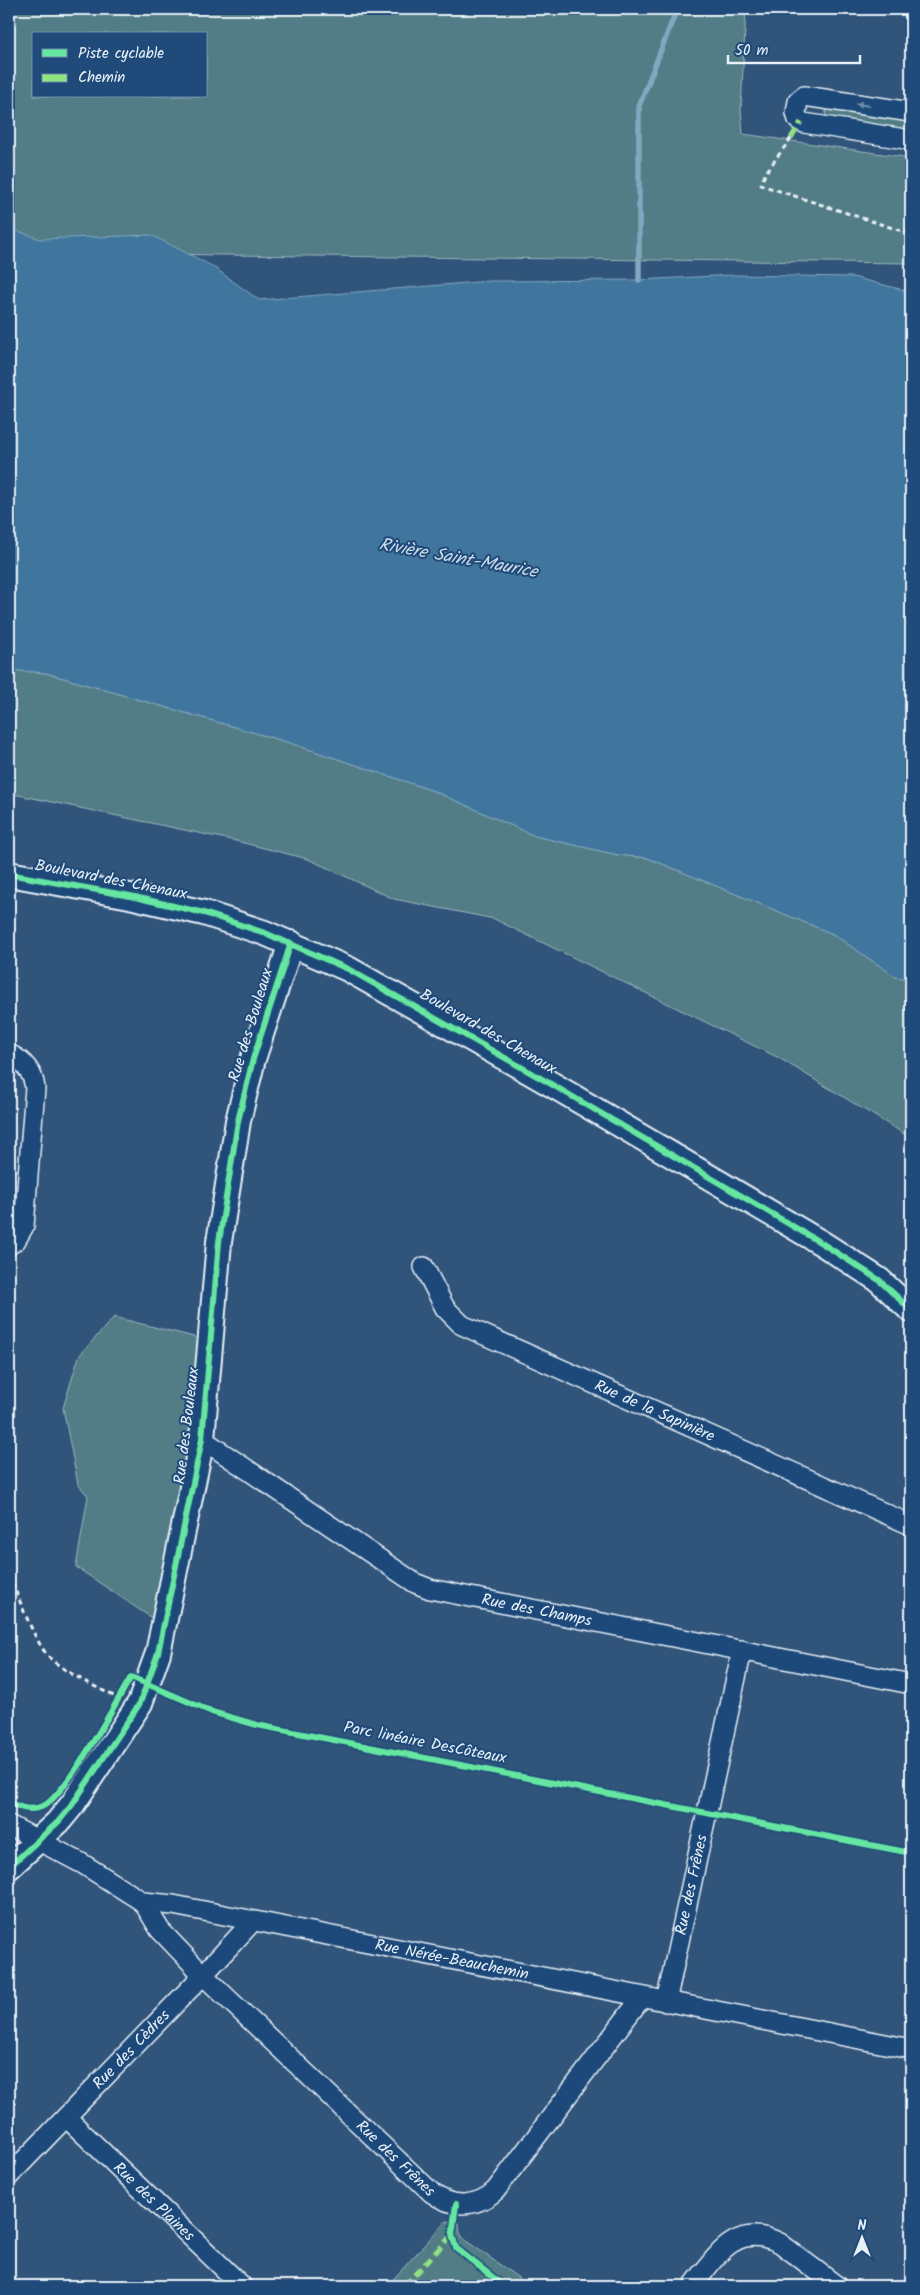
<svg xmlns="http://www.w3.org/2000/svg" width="920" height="2295" viewBox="0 0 920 2295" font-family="Kalam,sans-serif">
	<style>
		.green { fill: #527d86; stroke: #9db7bf; fill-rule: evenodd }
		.water { fill: #40769d; stroke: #83a7c1 }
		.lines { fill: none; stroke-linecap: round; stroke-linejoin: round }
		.stream { stroke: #83a7c1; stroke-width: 5.5 }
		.minor-casing { stroke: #e8f1f8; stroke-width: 22 }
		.tertiary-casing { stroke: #e8f1f8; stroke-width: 28 }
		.path { stroke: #e8f1f8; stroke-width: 3; stroke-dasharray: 5 4; stroke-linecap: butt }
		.minor { stroke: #1f4a7a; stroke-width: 19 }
		.tertiary { stroke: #1f4a7a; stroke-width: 24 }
		.quiet { stroke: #91e382; stroke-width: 5; stroke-dasharray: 10 5; stroke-linecap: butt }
		.cycleway-casing { stroke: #1f4a7a; stroke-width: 9 }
		.cycleway { stroke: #66e7a1; stroke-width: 6 }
		.oneway { fill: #6f8dac }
		.labels { text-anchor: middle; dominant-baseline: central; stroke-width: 4; stroke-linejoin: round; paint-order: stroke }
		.street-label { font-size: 16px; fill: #e8f1f8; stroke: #1f4a7a }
		.water-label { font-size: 18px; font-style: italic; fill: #cfdfea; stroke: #1f4a7a }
	</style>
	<rect width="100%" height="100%" fill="#31547a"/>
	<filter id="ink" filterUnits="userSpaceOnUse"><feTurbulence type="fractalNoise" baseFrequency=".02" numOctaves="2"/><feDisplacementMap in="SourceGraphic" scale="10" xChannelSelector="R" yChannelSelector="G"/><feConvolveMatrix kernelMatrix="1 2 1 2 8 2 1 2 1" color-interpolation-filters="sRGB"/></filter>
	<g filter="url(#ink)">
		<path class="green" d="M9,9h737l-5,100 2,25 168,24v105l-856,-10 -46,-3zM34,34h172v62h-172z
			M828,109l83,10v13l-84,-13 -2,-6z
			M9,670l37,3 241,69 147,49 101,45 83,19 30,3 185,76 63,43 15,2v159l-132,-80 -285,-139 -100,-20 -86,-40 -72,-18 -227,-48z
			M114,1317l88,22 -30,219 -13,65 -83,-56 12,-71 -10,-12 -15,-76 16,-52z
			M446,2221l13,2 1,10 5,7 65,46h-143z"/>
		<path class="water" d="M9,228l31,11 111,-4 61,31 47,34 231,-19 149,-1 94,-5 120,2 58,15v687l-15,-2 -63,-43 -185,-76 -30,-3 -83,-19 -101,-45 -147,-49 -241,-69 -37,-3z"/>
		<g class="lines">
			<path class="stream" d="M639,280v-174l38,-97"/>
			<defs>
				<g id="minor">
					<path d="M911,112l-107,-16 -6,5 -2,12 2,7 6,3 107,17"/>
					<path d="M9,1054c15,7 24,18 26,34l-11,138 -8,14 -7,5"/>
					<path id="s1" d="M424,1267l21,41 17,17 449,200"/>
					<path id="s2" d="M202,1439l213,144 15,6 481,95"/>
					<path id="s3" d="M9,1825l74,39 60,38 30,3 738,144"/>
					<path id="s4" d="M143,1902l17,28 43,45 229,218c20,15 45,15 64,-3l146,-193"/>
					<path id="s5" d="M666,2002l76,-352"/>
					<path id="s6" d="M66,2117l176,169"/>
					<path id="s7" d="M9,2176l194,-201 50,-54"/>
					<path d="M693,2286c24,-31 43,-65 87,-43l57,43"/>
				</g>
				<path id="tertiary" d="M9,874l121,22 74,17 61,20 83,36 203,115 272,160 56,36 32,30
					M9,1867l49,-45 14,-17 68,-102 18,-50 44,-214 17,-197 19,-121 15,-62 38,-116"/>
			</defs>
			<use href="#minor" class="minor-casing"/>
			<use href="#tertiary" class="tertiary-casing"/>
			<path class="path" d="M791,138l-26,36 -4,11 150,49
				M9,1575c10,23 24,63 39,81 15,16 50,32 70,42"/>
			<use href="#minor" class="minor"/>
			<use href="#tertiary" class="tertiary"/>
			<path class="quiet" d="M791,138l10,-16
				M404,2286l48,-51"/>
			<defs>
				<path id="cycleway" d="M9,874l121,22 74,17 61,20 83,36 203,115 272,160 56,36 32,30
					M9,1801c11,8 23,11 36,4 23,-14 70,-101 86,-128l81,35 45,13 654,128
					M9,1867l49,-45 14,-17 68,-102 18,-50 44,-214 17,-197 19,-121 15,-62 38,-116
					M456,2204l-4,31 4,13 48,38"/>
			</defs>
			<use href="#cycleway" class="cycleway-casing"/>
			<use href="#cycleway" class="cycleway"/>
		</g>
		<defs><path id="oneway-solid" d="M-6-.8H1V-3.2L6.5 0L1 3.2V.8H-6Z" transform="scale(1.25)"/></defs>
		<use class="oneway" href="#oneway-solid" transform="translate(863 105) rotate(-172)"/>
	</g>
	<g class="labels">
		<g class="street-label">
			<text transform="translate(111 880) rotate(11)">Boulevard des Chenaux</text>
			<text transform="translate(251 1025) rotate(-73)">Rue des Bouleaux</text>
			<text transform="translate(488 1032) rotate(30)">Boulevard des Chenaux</text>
			<text stroke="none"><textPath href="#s1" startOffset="281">Rue de la Sapinière</textPath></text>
			<text transform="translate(187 1426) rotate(-83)">Rue des Bouleaux</text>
			<text stroke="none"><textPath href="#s2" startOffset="382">Rue des Champs</textPath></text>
			<text transform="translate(425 1743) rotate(11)">Parc linéaire DesCôteaux</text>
			<text stroke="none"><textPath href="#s5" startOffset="120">Rue des Frênes</textPath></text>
			<text stroke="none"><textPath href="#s3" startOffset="469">Rue Nérée-Beauchemin</textPath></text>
			<text stroke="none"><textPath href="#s7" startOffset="176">Rue des Cèdres</textPath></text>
			<text stroke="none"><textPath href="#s4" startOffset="361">Rue des Frênes</textPath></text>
			<text stroke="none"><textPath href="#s6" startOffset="122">Rue des Plaines</textPath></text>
		</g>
		<g class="water-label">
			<text transform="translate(458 559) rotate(10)">Rivière Saint-Maurice</text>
		</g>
	</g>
	<rect width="920" height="2295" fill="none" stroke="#1f4a7a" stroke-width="30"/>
	<rect x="15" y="15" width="890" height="2265" fill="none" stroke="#e8f1f8" stroke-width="2" filter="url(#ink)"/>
	<rect x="32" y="32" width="175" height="65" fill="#1f4a7a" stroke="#6f8dac"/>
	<rect x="42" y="49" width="25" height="8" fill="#66e7a1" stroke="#6f8dac"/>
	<text x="78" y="58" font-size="15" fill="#e8f1f8">Piste cyclable</text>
	<rect x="42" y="74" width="25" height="8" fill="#91e382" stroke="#6f8dac"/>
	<text x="78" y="82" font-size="15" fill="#e8f1f8">Chemin</text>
	<g transform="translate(862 2238)" stroke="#1f4a7a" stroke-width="4" paint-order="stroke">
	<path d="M0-4L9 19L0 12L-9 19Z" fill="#e8f1f8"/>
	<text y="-8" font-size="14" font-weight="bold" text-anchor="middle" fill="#e8f1f8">N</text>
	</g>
	<path d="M728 55v8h132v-8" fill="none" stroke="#e8f1f8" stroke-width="2.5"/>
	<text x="735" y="55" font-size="15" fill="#e8f1f8" stroke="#1f4a7a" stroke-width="4" paint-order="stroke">50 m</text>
</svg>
